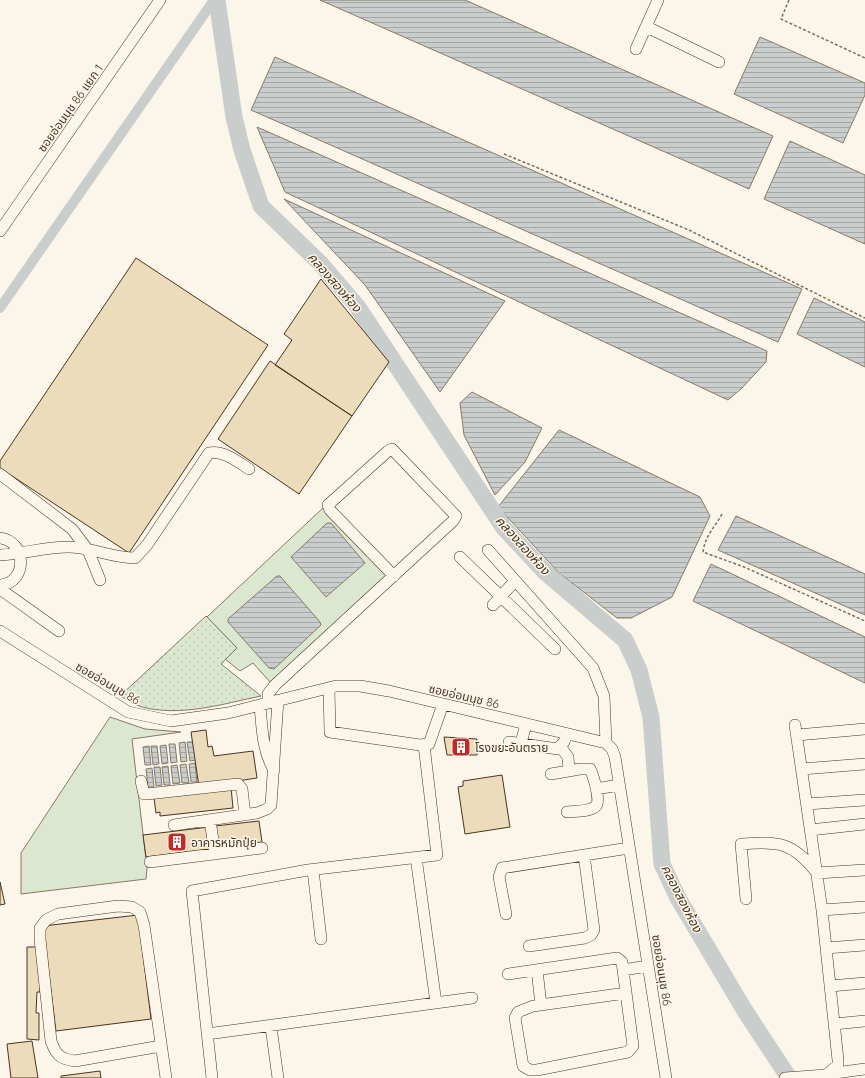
<svg xmlns="http://www.w3.org/2000/svg" width="865" height="1078" viewBox="0 0 865 1078" font-family="Quicksand,'Noto Sans Thai',sans-serif">
	<style>
		.grass { fill: #dce7d0; stroke: #887966 }
		.garden { fill: url(#garden-dots); stroke: #887966 }
		.water { fill: url(#water-rules); stroke: #887966 }
		.lines { fill: none; stroke-linecap: round; stroke-linejoin: round }
		.canal { stroke: #c9cecd; stroke-width: 10 }
		.river { stroke: #c9cecd; stroke-width: 17 }
		.building { fill: #ecdcbc; stroke: #4a3520 }
		.minor-casing { stroke: #4a3520; stroke-width: 12 }
		.path { stroke: #7f6f5c; stroke-width: 1.5; stroke-dasharray: 3 2; stroke-linecap: butt }
		.minor { stroke: #fbf6e9; stroke-width: 11 }
		.labels { text-anchor: middle; dominant-baseline: central; stroke-width: 3; stroke-linejoin: round; paint-order: stroke }
		.street-label { font-size: 12px; fill: #4a3520; stroke: #fbf6e9 }
		.poi-label { font-size: 12px; fill: #4a3520; stroke: #fbf6e9; text-anchor: start }
		.water-label { font-size: 13px; font-style: italic; fill: #4a3520; stroke: #fbf6e9 }
	</style>
	<defs>
		<pattern id="garden-dots" width="8" height="8" patternUnits="userSpaceOnUse"><rect width="8" height="8" fill="#dce7d0"/><path d="M2 2h.1M6 6h.1" fill="none" stroke="#bec7b2" stroke-width="1.8" stroke-linecap="round"/></pattern>
		<pattern id="water-rules" width="6" height="5" patternUnits="userSpaceOnUse"><rect width="6" height="5" fill="#c9cecd"/><path d="M0 2.5h6" fill="none" stroke="#a5a8a6"/></pattern>
	</defs>
	<rect width="100%" height="100%" fill="#fbf6e9"/>
	<path class="grass" d="M324,507l64,68 -117,108 -18,-20 -13,8 -15,-12 12,-11 -30,-31z
		M110,717l35,12 36,3 -49,7 15,129 -1,11 -125,15v-41z"/>
	<path class="garden" d="M206,616l31,32 -16,16 40,32c-39,8 -79,21 -119,11 -7,-2 -15,-8 -22,-11z"/>
	<path class="water" d="M320,0h145l308,136 -24,53z
		M760,37l105,46v12l-22,48 -109,-49z
		M275,57l527,232 -24,53 -527,-232z
		M257,127l510,224 -1,11 -25,27 -13,11 -443,-208z
		M790,141l75,34v69l-101,-45z
		M284,199l221,102 -65,91 -75,-107z
		M814,298l51,24v45l-68,-33z
		M472,392l70,36 -17,34 -30,33 -31,-60 -4,-32z
		M559,430l141,67 10,19 -38,81 -41,21h-14l-58,-45 -61,-66z
		M736,516l129,58v41l-147,-65z
		M327,523h4l34,40 -39,34 -35,-40z
		M711,564l154,73v46l-172,-82z
		M277,576h3l40,46 1,3 -47,44 -5,-1 -41,-46v-3z
		M185,742l2,19 -6,1 -2,-19z
		M187,742h6l3,18 -6,1z
		M169,744h6l2,18 -6,1z
		M166,745l2,18 -6,1 -2,-18z
		M149,746l2,19h-6l-2,-18z
		M151,746h6l2,18 -6,1z
		M195,763l2,19h-6l-2,-18z
		M186,764l3,19h-7l-2,-18z
		M177,765l3,18 -7,1 -2,-18z
		M168,766l2,19h-6l-2,-18z
		M154,767h6l2,18 -6,1z
		M152,768l2,19h-6l-2,-18z"/>
	<g class="lines">
		<path class="canal" d="M0,308l214,-308"/>
		<path class="river" d="M217,0l17,117 8,33 19,56 59,57 37,43 147,222 41,44 80,68 14,30 12,47 11,147 16,34 67,113 44,67"/>
	</g>
	<path class="building" d="M136,258l132,87 -139,208 -129,-85v-7z
		M321,279l68,83 -37,54 -77,-51 17,-25 -8,-6z
		M270,361l82,55 -53,78 -81,-55z
		M206,730l2,17 4,-1 2,10 39,-5 4,27 -58,9 -8,-55z
		M444,737l33,2v16h-30z
		M502,775l8,52 -45,7 -7,-47 5,-1v-5z
		M231,787l2,21 -73,8v-4l-4,1 -2,-15z
		M259,821l3,21 -45,6 -2,-22z
		M209,827l2,22 -65,8 -3,-22z
		M0,882l5,22 -5,1z
		M138,915l13,104 -95,12 -13,-105z
		M27,947h14l-1,45h-3l-1,21h3v27l-12,-1z
		M32,1041l6,37h-27l-4,-34z
		M100,1071l1,7h-40v-2z"/>
	<g class="lines">
		<defs>
			<path id="minor" d="M647,27l72,35
				M636,49l22,-49
				M0,231l160,-231
				M0,474l72,55 16,21 12,30
				M0,538c27,3 28,45 0,47
				M488,550l105,118 11,28 2,47
				M0,555c23,-1 45,-8 68,-8 23,0 44,11 67,11l12,-13 62,-92c15,-3 29,9 40,16
				M460,557l95,92
				M0,589l59,42
				M493,605l22,-24
				M0,631l128,81 43,9 57,-8 108,-27h24l29,5 217,52 6,6 3,8 51,321
				M329,688l1,44 90,13 9,-1 14,-40
				M268,703v-9l7,-9 178,-164 3,-5 -64,-67 -4,2 -60,54 2,5 64,66
				M260,705c2,22 2,45 14,65
				M797,735l68,-6
				M509,742l49,7 6,-7 3,-8
				M521,743l5,-19
				M560,746l8,11 1,13
				M802,769l63,-5
				M551,774l29,-5h10c3,6 11,31 6,37 -6,6 -21,5 -29,6
				M141,781l3,13h3l91,-10 4,5 3,26
				M596,789l23,-4
				M807,804l58,-4
				M210,820l5,34
				M174,825l83,-12 10,-4 4,-4 7,-105
				M810,830l55,-6
				M416,857l20,146
				M150,862l112,-14
				M313,870l8,69
				M746,899l-5,-55c37,-3 52,-2 76,29l48,-3
				M822,910l43,-3
				M506,914l-7,-37 3,-9 127,-20
				M529,946l56,-8 6,-3 3,-5 -10,-75
				M826,948l39,-3
				M537,970l4,35
				M623,970l25,-4
				M508,974l109,-16 5,4 11,84 -5,6 -91,18h-7l-7,-4 -8,-48 3,-6 15,-6 93,-13
				M830,986l35,-3
				M834,1024l31,-3
				M271,1027l7,51
				M207,1034l265,-36
				M161,1046l-86,15c-15,-2 -19,-6 -24,-20l-11,-102v-11l6,-8 12,-6 60,-8 14,1 8,5 4,13 22,153
				M828,1074l37,-5
				M212,1078l-20,-187 116,-21 129,-15 -13,-110
				M785,1078l41,-3 12,-10v-5l-16,-150 -27,-185"/>
		</defs>
		<use href="#minor" class="minor-casing"/>
		<path class="path" d="M789,0l-8,19 84,39
			M504,154l185,76 176,88
			M722,514c-7,13 -17,22 -19,38l41,15 121,54"/>
		<use href="#minor" class="minor"/>
	</g>
	<defs>
		<symbol id="building-square" viewBox="-11 -11 22 22"><rect x="-9" y="-9" width="18" height="18" rx="4" fill="#c62828" stroke="#fbf6e9"/><path d="M-4-6H4V6H1V3H-1V6H-4ZM-2.5-4.3h1.7v1.8h-1.7ZM.8-4.3h1.7v1.8H.8ZM-2.5-1h1.7V.8h-1.7ZM.8-1h1.7V.8H.8Z" fill="#fff"/></symbol>
	</defs>
	<g fill-rule="evenodd">
		<use href="#building-square" x="450" y="736" width="22" height="22"/>
		<use href="#building-square" x="166" y="831" width="22" height="22"/>
	</g>
	<g class="labels">
		<g class="street-label">
			<text transform="translate(70 108) rotate(-55)">ซอยอ่อนนุช 86 แยก 1</text>
			<text transform="translate(108 683) rotate(30)">ซอยอ่อนนุช 86</text>
			<text transform="translate(464 696) rotate(13)">ซอยอ่อนนุช 86</text>
			<text transform="translate(662 970) rotate(81)">ซอยอ่อนนุช 86</text>
		</g>
		<g class="poi-label">
			<text x="475" y="747">โรงขยะอันตราย</text>
			<text x="191" y="842">อาคารหมักปุ๋ย</text>
		</g>
		<g class="water-label">
			<text transform="translate(335 282) rotate(49)">คลองสองห้อง</text>
			<text transform="translate(523 545) rotate(48)">คลองสองห้อง</text>
			<text transform="translate(682 898) rotate(63)">คลองสองห้อง</text>
		</g>
	</g>
</svg>
